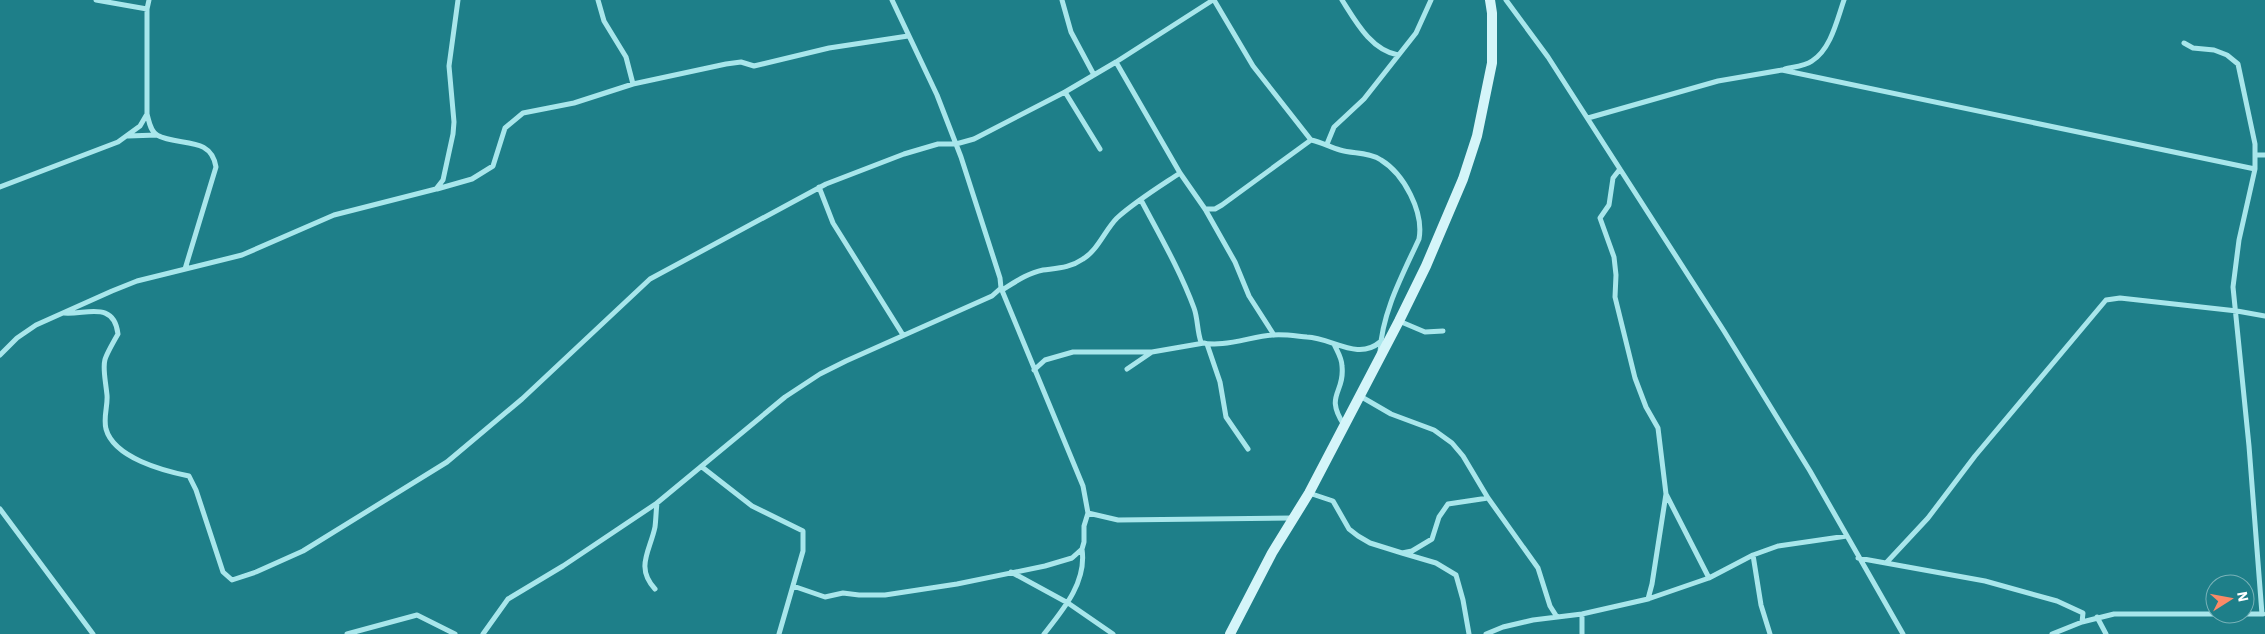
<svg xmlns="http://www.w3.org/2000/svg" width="2265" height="634" viewBox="0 0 2265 634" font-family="'IBM Plex Sans',sans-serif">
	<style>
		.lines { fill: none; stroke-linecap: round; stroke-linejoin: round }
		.street { stroke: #a8e6eb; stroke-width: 5 }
		.secondary { stroke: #d4f5f9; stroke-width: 10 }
	</style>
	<rect width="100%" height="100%" fill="#1e7f89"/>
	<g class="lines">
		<path class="street" d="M96,0l51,9
			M149,0l-2,9v105c2,7 3,17 10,21 21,12 54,0 59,32l-31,102
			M598,0l6,21 22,36 7,27
			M1062,0l9,32 23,43
			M1214,0l39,66 58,74
			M1342,0c14,22 29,50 56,55
			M1506,0l42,57 176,274 86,140 93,163
			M2184,43l9,5 21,2 13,5 11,9 17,80v25l-16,71 -6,47 16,159 13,168
			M1116,62l64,111 25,36 30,53 14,34 25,39
			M1785,69c8,-2 20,-3 27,-8 19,-12 25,-41 32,-61
			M1065,92l35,57
			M1588,118l130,-37 64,-11 473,99
			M128,136l29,-1
			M1327,144l7,-17 30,-28 52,-66 15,-33
			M2257,155h8
			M1620,169l-7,9 -4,27 -9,13 14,39 2,18 -1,22 20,81 11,29 12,21 8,66 43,84
			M0,187l118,-45 22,-16 7,-12
			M819,187l14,36 70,112
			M437,189l35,-10 21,-13 12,-38 18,-15 51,-10 59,-19 93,-20 15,-2 13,4 75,-18 79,-12
			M1141,200c19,36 39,70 53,108 4,11 3,23 7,34 18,7 52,-6 72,-7 11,-1 23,1 34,2 25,1 51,24 73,5
			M1205,209h10l7,-4 89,-65c10,2 19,7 29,10 13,4 29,2 41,10 23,14 43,52 38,79 -16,35 -37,73 -39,113
			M1002,290c13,-8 26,-17 41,-20 15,-2 27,-2 40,-11 15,-9 22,-29 34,-41 19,-17 42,-31 63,-45
			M64,313c22,2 50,-13 54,21 -18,31 -15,26 -11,61 1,11 -4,22 -1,34 8,29 58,42 83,47l7,14 27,82 9,8 24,-8 47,-21 144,-89 75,-63 128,-120 176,-95 78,-30 34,-10h18l18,-5 91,-47 51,-30 97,-62
			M1399,321l26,11 18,-1
			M1207,344l13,38 6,35 22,32
			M1334,344c3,7 8,14 8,22 3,28 -18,28 2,59
			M0,355l17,-17 19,-13 76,-34 25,-10 105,-26 92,-40 102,-26 7,-9 10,-46 1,-12 -5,-56 9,-66
			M1127,369l25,-17 52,-9
			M1034,370l11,-10 28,-8h79
			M1360,396l31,18 43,16 18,13 11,13 25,42 50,70 12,38 7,11
			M702,467l50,39 51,25v20l-24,83
			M1309,493l24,8 16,28 9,7 12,7 32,10 10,-2 20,-12 7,-22 9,-13 40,-6
			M0,509l93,125
			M1088,513l30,7 174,-2
			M1402,553l34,10 20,12 7,25 6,34
			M1753,555l8,50 9,29
			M1858,558l127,23 72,20 26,12 -1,9
			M1887,562l41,-44 47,-62 131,-156 14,-2 117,13 28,5
			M1011,572l57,31 45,31
			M793,586l32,11 18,-4 16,2h26l72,-11 88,-18 27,-8 10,-9 2,-7v-16l4,-13 -5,-27 -82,-198
			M655,589c-20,-22 -5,-38 0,-62 1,-8 1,-16 2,-24
			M1648,599l4,-15 14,-90
			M1582,614v20
			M2097,617l9,17
			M347,634l70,-19 38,19
			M483,634l25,-35 55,-33 94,-63 128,-106 35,-23 26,-13 146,-65 9,-8 -1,-10 -39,-121 -24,-62 -45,-95
			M1044,634c19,-24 43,-52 38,-85
			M1486,634l17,-7 30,-7 49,-6 66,-15 61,-21 44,-23 25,-9 69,-10
			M2052,634l30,-12 32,-8h149"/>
		<path class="secondary" d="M1230,634l42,-81 37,-60 90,-172 27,-55 37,-87 14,-43 15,-73v-50l-2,-13"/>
	</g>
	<g transform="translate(2230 599) rotate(79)"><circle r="24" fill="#1e7f89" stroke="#78b2b8"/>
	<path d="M0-4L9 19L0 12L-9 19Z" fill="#fa8a67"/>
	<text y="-8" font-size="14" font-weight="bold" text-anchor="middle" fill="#ffffff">N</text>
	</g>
</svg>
